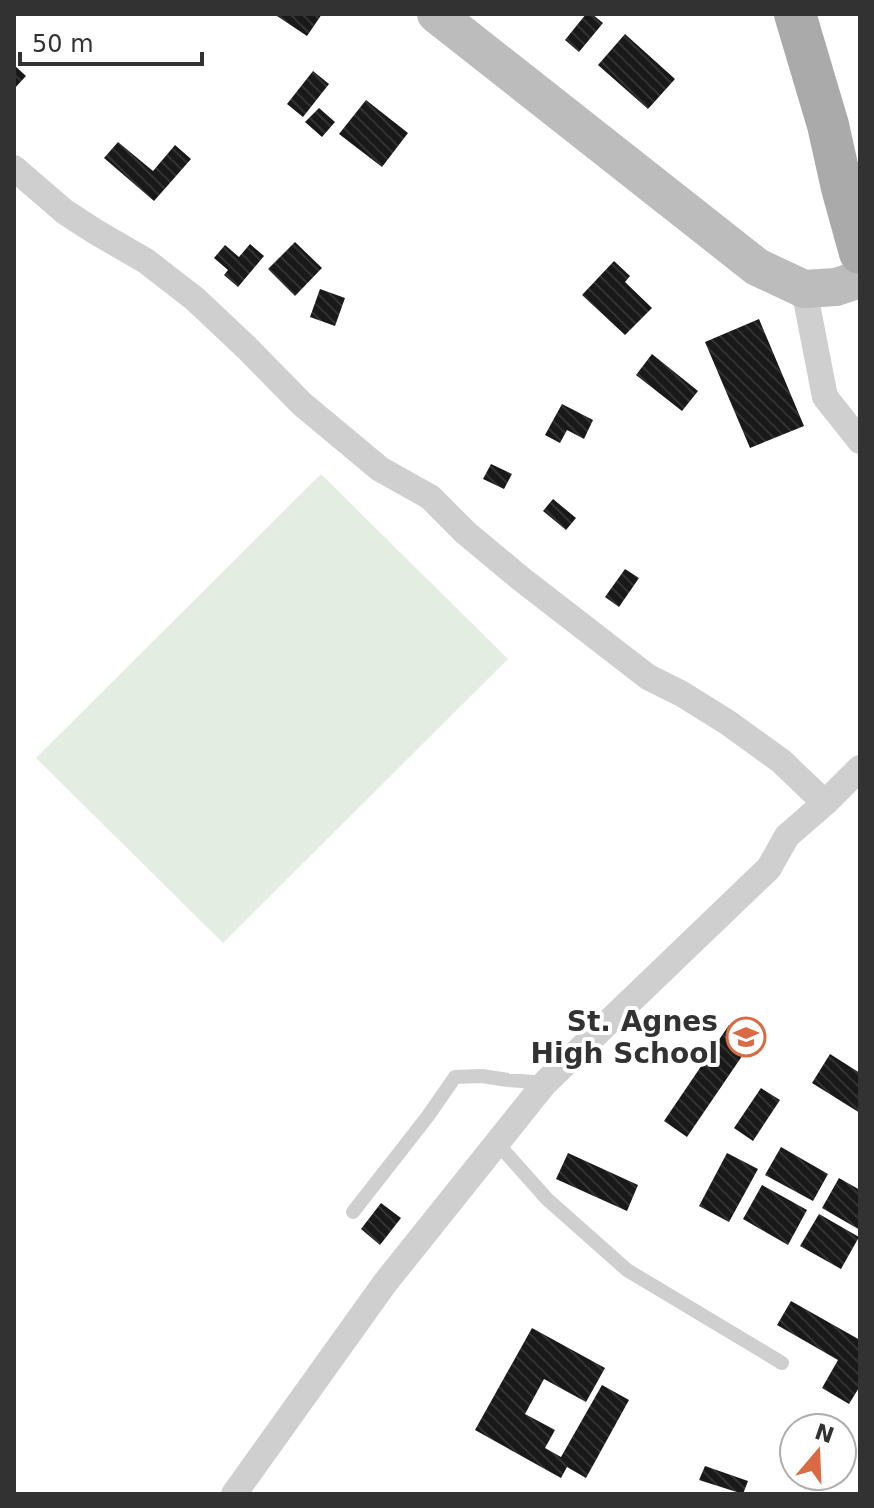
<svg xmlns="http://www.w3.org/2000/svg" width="874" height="1508" viewBox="0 0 874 1508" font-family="'DejaVu Sans',sans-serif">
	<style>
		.green { fill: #e4ede1 }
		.building { fill: url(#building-back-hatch) }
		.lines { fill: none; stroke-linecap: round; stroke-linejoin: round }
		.lane { stroke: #cfcfcf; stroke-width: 14 }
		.street { stroke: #cfcfcf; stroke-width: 26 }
		.secondary { stroke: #bcbcbc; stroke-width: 38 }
		.primary { stroke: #aaa; stroke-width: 42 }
		.labels { text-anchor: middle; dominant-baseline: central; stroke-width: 8; stroke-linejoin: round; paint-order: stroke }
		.poi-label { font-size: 28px; font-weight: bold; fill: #323232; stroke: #fff; text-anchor: end }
	</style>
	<defs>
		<pattern id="building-back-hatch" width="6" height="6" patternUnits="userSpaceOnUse" patternTransform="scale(2)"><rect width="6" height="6" fill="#191919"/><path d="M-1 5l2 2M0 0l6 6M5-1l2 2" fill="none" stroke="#323232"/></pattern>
	</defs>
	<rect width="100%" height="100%" fill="#fff"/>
	<path class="green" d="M321,474l187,185 -285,284 -187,-185z"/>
	<path class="building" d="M274,14h48l-15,22z
		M586,14h6l11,9 -24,29 -14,-12z
		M625,34l50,45 -27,30 -50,-44z
		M14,65l12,11 -12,13z
		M313,71l16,13 -26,33 -16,-13z
		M366,100l42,33 -26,34 -43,-33z
		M319,108l16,14 -13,15 -17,-15z
		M118,142l35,29 22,-26 16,14 -37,42 -50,-43z
		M295,242l27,26 -27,28 -27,-27z
		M250,244l14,12 -26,31 -14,-12 4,-5 -14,-12 11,-13 14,12z
		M614,261l16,15 -5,6 27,26 -27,27 -43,-40z
		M320,289l25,9 -10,28 -25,-9z
		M759,319l45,107 -54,22 -45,-106z
		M652,354l46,37 -16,20 -46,-36z
		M562,404l31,16 -9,19 -17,-9 -7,13 -15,-8z
		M491,464l21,10 -8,15 -21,-10z
		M553,499l23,19 -10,12 -23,-19z
		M625,569l14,9 -20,29 -14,-10z
		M729,1025l24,15 -66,97 -23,-16z
		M830,1054l30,19v40l-48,-30z
		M761,1088l19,12 -27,41 -19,-13z
		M781,1147l47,27 -15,27 -48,-26z
		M568,1153l70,32 -11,26 -71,-32z
		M727,1153l31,16 -29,53 -30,-16z
		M839,1178l21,12v40l-38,-22z
		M762,1185l45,25 -19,35 -45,-26z
		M381,1203l20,15 -21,27 -19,-16z
		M819,1214l40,23 -18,32 -41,-23z
		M791,1301l69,39v46l-11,18 -27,-16 16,-28 -61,-35z
		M532,1328l73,40 -19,34 -42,-23 -19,35 30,16 -10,18 16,9 41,-72 27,15 -43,78 -19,-11 -6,11 -86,-48z
		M705,1466l43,15 -5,13 -44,-14z"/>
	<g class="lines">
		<path class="lane" d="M497,1143l50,56 80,71 155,93
			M353,1212l75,-96 27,-39 27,-1 26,4 37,3"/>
		<path class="street" d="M14,168l51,44 31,20 50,29 49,38 52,49 55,56 78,65 50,28 36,36 54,45 128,99 34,17 45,28 54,39 44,42
			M804,289l21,108 35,44
			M234,1494l151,-211 160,-200 224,-215 18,-32 38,-33 35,-35"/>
		<path class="secondary" d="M436,14l321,253 47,22 32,-2 24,-8"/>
		<path class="primary" d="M795,14l33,111 14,63 18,65"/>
	</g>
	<defs>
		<symbol id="school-ring" viewBox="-11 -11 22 22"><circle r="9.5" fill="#fff" stroke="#da6a43" stroke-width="1.5"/><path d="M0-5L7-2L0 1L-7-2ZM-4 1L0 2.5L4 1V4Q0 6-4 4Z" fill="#da6a43"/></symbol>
	</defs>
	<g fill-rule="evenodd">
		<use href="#school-ring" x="724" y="1015" width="44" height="44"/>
	</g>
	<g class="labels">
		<g class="poi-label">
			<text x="718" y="1021">St. Agnes<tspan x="718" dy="32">High School</tspan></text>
		</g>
	</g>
	<rect width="874" height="1508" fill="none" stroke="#323232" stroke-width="32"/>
	<g transform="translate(818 1452) rotate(19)"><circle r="38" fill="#ffffff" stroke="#adadad" stroke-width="2"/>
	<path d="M0-6L14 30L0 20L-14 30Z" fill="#da6a43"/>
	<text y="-12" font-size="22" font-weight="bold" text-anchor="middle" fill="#323232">N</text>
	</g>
	<path d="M20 52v12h182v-12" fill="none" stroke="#323232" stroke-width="4"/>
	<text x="32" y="52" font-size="24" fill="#323232" stroke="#ffffff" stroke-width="6" paint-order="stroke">50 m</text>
</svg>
